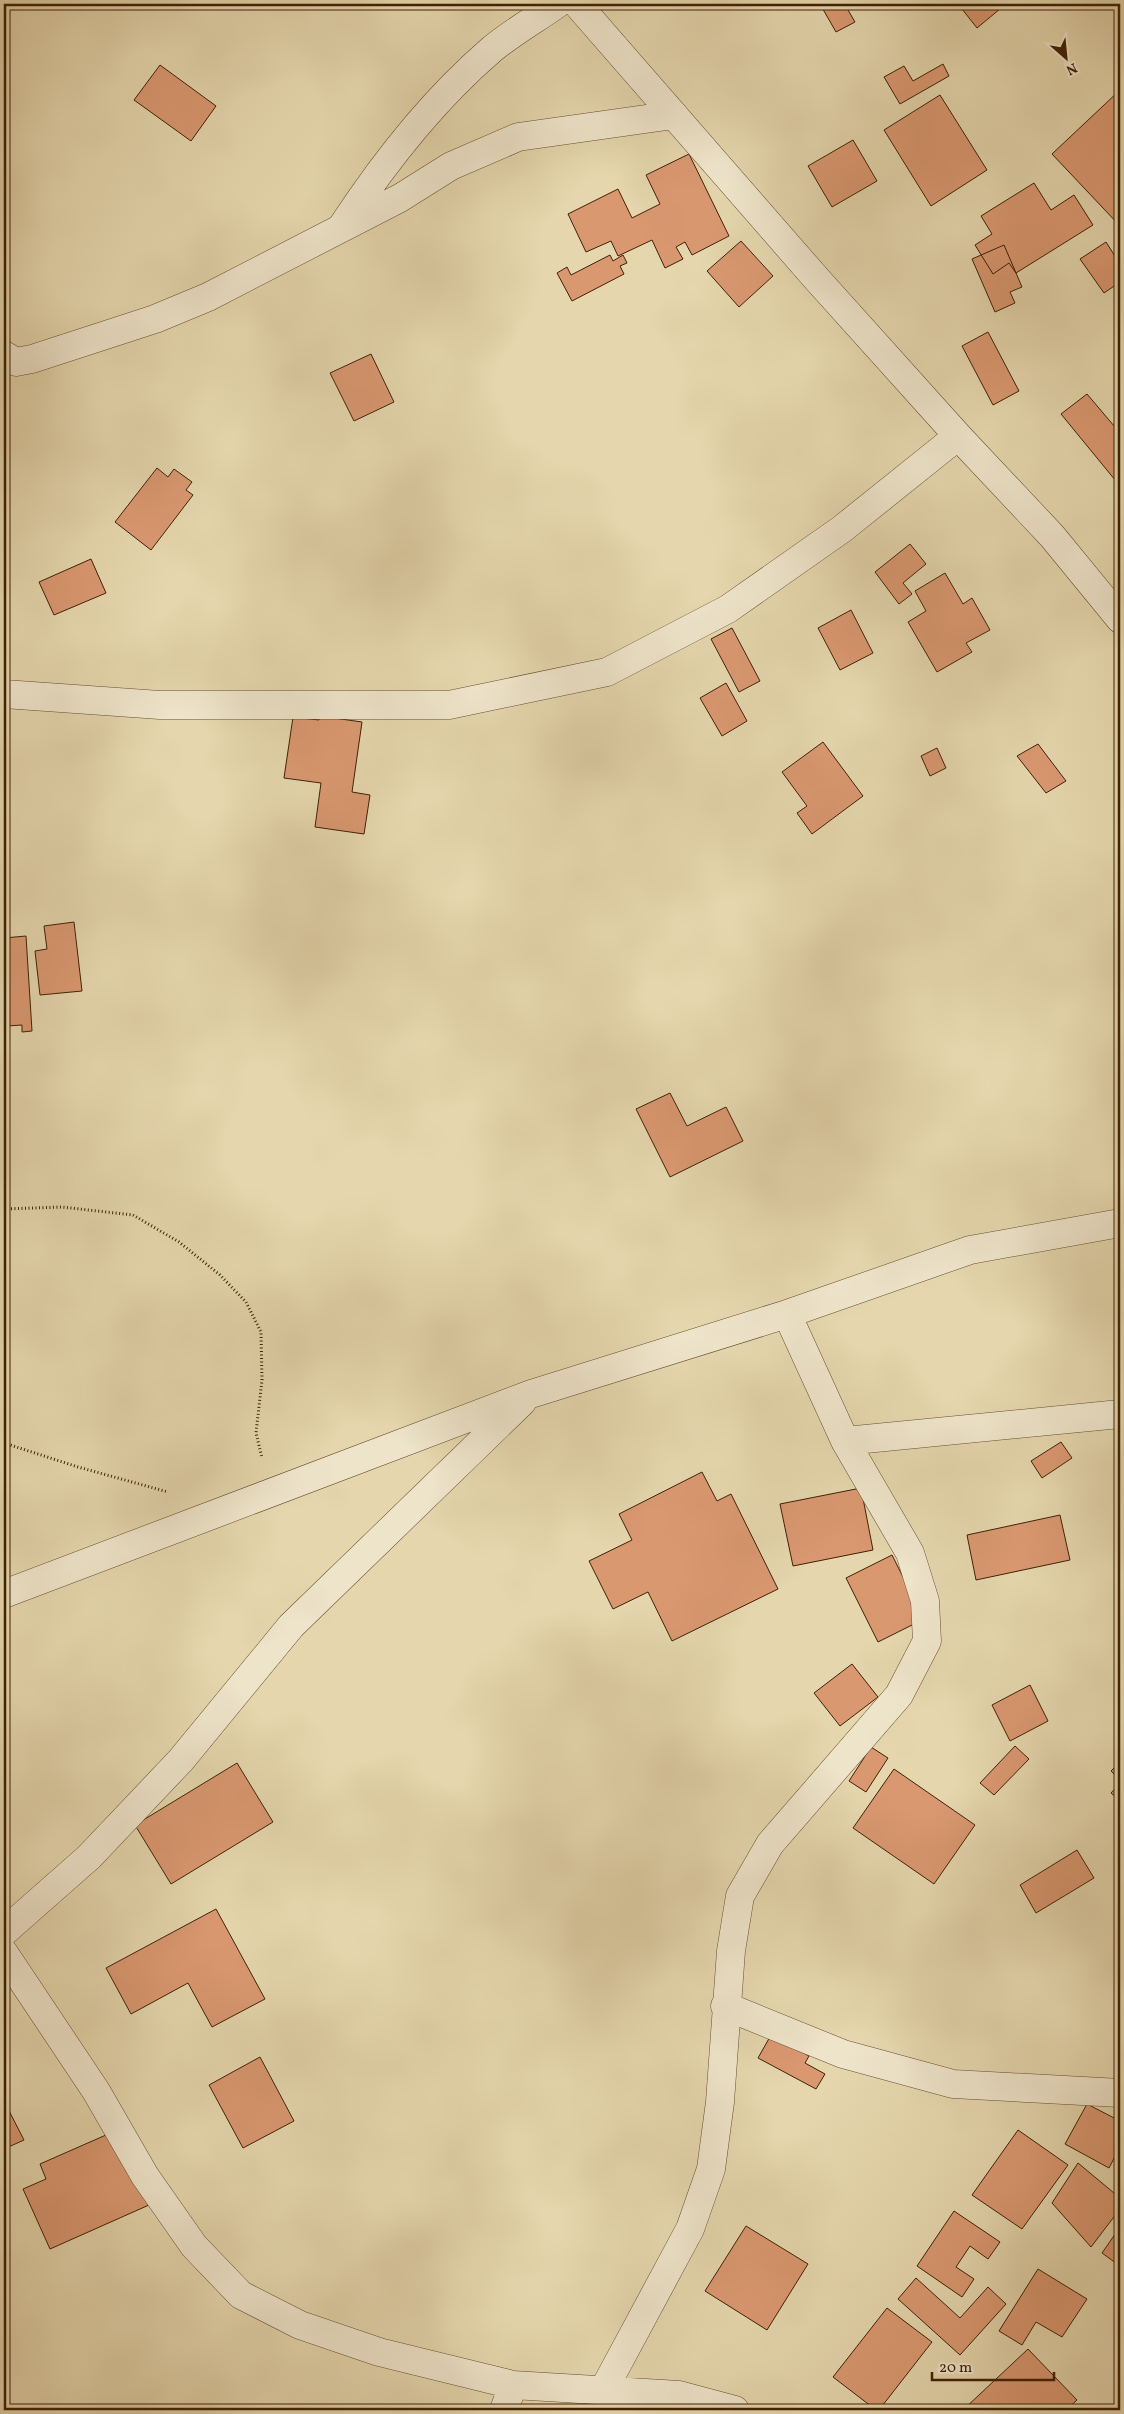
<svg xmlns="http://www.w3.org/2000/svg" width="1124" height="2414" viewBox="0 0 1124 2414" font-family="Vollkorn,serif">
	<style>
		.building { fill: #da9871; stroke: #3e2104 }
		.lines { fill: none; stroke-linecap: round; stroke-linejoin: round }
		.minor-casing { stroke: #684e2e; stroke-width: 29 }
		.path { stroke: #3e2104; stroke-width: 3; stroke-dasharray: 1 2.5; stroke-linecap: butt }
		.minor { stroke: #eee4ca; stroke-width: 28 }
	</style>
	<rect width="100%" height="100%" fill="#e5d6ad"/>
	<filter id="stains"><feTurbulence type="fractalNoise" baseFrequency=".004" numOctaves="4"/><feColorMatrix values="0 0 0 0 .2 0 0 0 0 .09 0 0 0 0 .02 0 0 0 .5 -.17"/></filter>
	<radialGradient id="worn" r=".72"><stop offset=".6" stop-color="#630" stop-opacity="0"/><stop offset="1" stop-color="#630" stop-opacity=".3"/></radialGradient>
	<path class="building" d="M820,4h37l-9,6 7,12 -19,10z
		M958,4h48l-29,24z
		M943,64l6,12 -49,28 -16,-27 20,-11 9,15z
		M160,65l56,41 -25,35 -57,-41z
		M1120,90v136l-68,-72z
		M940,95l47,75 -56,36 -47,-76z
		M853,140l24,41 -45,26 -24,-41z
		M689,154l40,82 -37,19 -7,-13 -9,5 7,12 -18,9 -13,-28 -34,16 -7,-15 -25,11 -18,-38 50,-25 14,29 28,-14 -14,-29z
		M1034,183l17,27 23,-15 19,30 -77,48 -7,-10 -16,11 -18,-29 17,-11 -11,-18z
		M741,241l32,35 -34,31 -32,-36z
		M1106,242l14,22v18l-16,11 -24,-34z
		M1004,245l18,42 -12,5 5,11 -20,9 -23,-53z
		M610,255l3,6 10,-6 4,8 -7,3 4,8 -52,27 -15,-28 10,-6 4,8z
		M988,332l31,59 -26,14 -31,-59z
		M371,354l23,48 -40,19 -24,-48z
		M1087,394l33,39v53l-59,-72z
		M157,468l11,9 6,-8 18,13 -6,8 7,5 -42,55 -36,-28z
		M910,544l16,20 -23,19 9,11 -13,10 -24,-32z
		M91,559l15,34 -52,22 -15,-33z
		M945,573l18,31 9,-6 18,32 -24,13 6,9 -35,20 -29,-50 18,-11 -11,-20z
		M851,610l22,43 -33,17 -22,-42z
		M732,628l28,53 -21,11 -28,-53z
		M726,683l21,38 -25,15 -22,-38z
		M321,705l13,13 28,4 -10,70 18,3 -6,39 -49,-7 6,-44 -37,-5 9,-61 26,3z
		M823,742l40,54 -51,38 -15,-21 10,-7 -25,-34z
		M1038,744l28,37 -20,12 -29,-37z
		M937,748l9,20 -16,8 -9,-20z
		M74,922l8,69 -42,4 -5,-44 12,-2 -3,-23z
		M26,936l6,95 -10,1v-7l-15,1v8h-3v-96z
		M670,1093l17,33 39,-19 17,34 -73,36 -34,-68z
		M1061,1442l11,16 -30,20 -11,-17z
		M702,1472l15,29 14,-7 47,95 -106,52 -24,-49 -35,17 -24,-48 43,-21 -13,-26z
		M861,1488l12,62 -80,16 -13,-62z
		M1060,1515l10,45 -94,20 -9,-45z
		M892,1555l32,64 -46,23 -32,-64z
		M852,1664l26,33 -38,29 -26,-33z
		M1030,1685l18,36 -38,20 -18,-36z
		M1015,1746l14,13 -35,36 -14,-12z
		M871,1747l17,11 -22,34 -17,-11z
		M1120,1762v18l-9,-9z
		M237,1763l36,59 -102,62 -36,-59z
		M894,1769l81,56 -41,59 -81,-56z
		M1120,1783v18l-9,-8z
		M1077,1850l17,28 -58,35 -16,-28z
		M216,1909l49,90 -53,28 -24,-44 -57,31 -25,-46z
		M771,2035l38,21 -4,7 20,11 -9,15 -58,-31z
		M260,2057l34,64 -51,27 -34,-63z
		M4,2101l20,39 -20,9z
		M1087,2104l33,17v26l-11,21 -44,-24z
		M1018,2130l50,35 -46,64 -50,-34z
		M115,2131l34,74 -99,44 -27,-60 23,-10 -6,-15z
		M1078,2163l42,35v11l-29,38 -39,-44z
		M954,2211l46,31 -12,17 -18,-13 -14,21 18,12 -12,18 -45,-31z
		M746,2226l62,38 -41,66 -62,-39z
		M1120,2227v39l-18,-13z
		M1038,2269l49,30 -25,38 -26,-15 -14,23 -23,-14z
		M916,2278l44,40 28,-31 18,17 -46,51 -62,-56z
		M887,2308l45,34 -53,68h-3l-43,-33z
		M1028,2349l49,51 -11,10h-103z"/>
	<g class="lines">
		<defs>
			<path id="minor" d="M577,4l238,273 143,159 94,100 68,83
				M343,225c42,-64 90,-125 148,-175 20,-17 45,-31 66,-46
				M4,355l12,7 16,-3 123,-40 53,-22 192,-99 51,-32 67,-29 156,-22
				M4,694l156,11h289l158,-33 121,-63 114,-80 116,-93
				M845,1441l275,-27
				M4,1594l527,-200 256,-80 183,-64 150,-27
				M4,1932l85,-75 92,-97 110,-134 231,-224
				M4,1953l92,138 49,85 49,70 47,49 59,30 79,27 134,33 166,10 56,15
				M725,2006l118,48 110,30 167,9
				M604,2389l86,-160 21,-60 9,-67 11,-151 9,-55 30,-52 129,-149 28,-54 -2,-40 -15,-48 -65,-112 -58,-127
				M504,2410l9,-25"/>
		</defs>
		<use href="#minor" class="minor-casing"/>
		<path class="path" d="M4,1209l58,-2 71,8 46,27 41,33 26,27 15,30 1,48 -6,53 6,25
			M4,1443l74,24 90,25"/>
		<use href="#minor" class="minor"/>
	</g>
	<rect width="1124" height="2414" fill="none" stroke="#e5d6ad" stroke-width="20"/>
	<rect x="5" y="5" width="1114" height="2404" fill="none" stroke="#3e2104" stroke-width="2.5"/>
	<rect x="10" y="10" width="1104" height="2394" fill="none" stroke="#3e2104"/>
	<g transform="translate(1066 58) rotate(153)" stroke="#eee4ca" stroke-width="4" paint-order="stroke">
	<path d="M0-4L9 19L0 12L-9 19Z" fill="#3e2104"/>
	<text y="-8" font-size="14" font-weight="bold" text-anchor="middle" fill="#3e2104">N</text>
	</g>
	<path d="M932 2372v8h122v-8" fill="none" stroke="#3e2104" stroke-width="2.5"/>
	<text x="939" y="2372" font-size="15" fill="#3e2104" stroke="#eee4ca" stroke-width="4" paint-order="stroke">20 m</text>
	<rect width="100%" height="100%" filter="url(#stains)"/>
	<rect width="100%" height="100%" fill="url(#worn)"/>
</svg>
